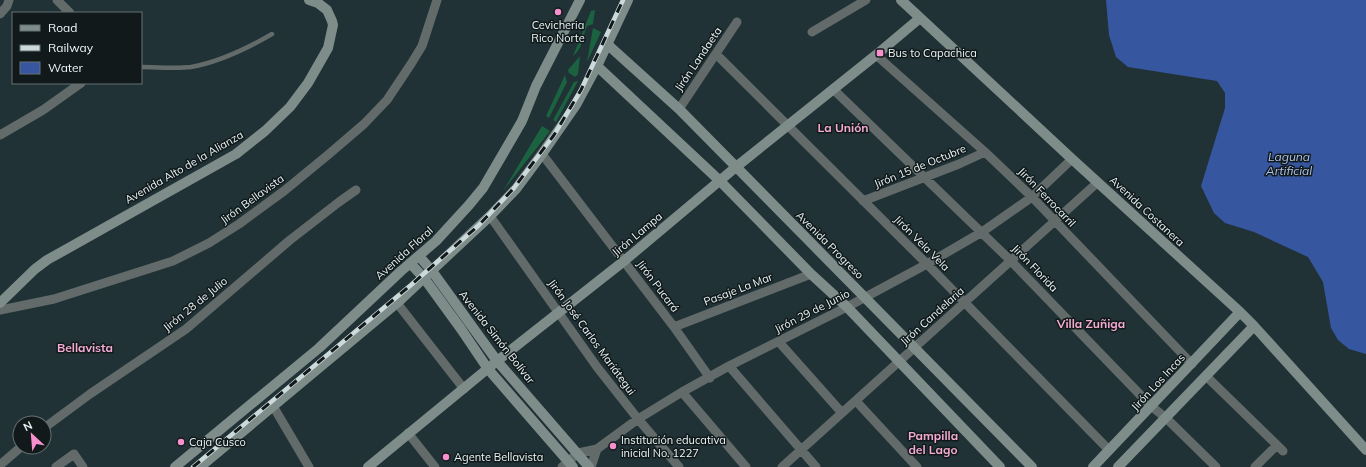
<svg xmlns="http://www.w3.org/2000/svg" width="1366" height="467" viewBox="0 0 1366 467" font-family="Mulish,sans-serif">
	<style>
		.green { fill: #1b6340 }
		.water { fill: #3657a0 }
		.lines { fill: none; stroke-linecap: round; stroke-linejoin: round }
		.lane { stroke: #626b69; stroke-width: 4.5 }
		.street { stroke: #626b69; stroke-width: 9 }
		.secondary { stroke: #7f8d8a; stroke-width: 10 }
		.rail-casing { stroke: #cddadc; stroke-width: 4.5 }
		.rail { stroke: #11191a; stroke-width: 3; stroke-dasharray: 9; stroke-linecap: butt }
		.poi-dot { fill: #f790cd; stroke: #11191a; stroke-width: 1.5 }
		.labels { text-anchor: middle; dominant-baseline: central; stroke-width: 3; stroke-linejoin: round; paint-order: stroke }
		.poi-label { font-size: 11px; fill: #e9f5f7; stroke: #11191a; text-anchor: start }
		.street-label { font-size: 11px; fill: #e9f5f7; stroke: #11191a }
		.neighbourhood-label { font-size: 12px; font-weight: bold; fill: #f3aad3; stroke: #11191a }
		.water-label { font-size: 12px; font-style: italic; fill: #afc3eb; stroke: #11191a }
	</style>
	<rect width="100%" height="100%" fill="#203236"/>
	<path class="green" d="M595,10l-2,14 -6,2c-5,12 -4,22 -14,30l18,-45z
		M593,28l8,4 -14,30z
		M580,56l-2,18 -3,3 -6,-4 -1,-3z
		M565,75l2,7 -18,36 -3,-2z
		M578,81l-22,41 -3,-2 21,-38z
		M542,126l8,5 -47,60z"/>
	<path class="water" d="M1106,0h260v354l-17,-5 -11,-9 -7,-12 -8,-46 -15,-25 -54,-25 -29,-9 -11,-10 -13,-27 24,-78v-15l-8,-12 -89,-14 -12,-10 -7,-22z"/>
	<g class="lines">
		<path class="lane" d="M141,67c16,0 34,2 50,0 28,-5 57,-19 81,-33"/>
		<path class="street" d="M57,0l13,13
			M0,14l7,-8 2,-6
			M812,32l54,-32
			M716,54l211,210 182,186
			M876,55l109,97 47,45 160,167
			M833,89l178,172 140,145 15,12 50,49
			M679,109l58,-87
			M0,135l43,-25 38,-27
			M542,154l132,173 36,51
			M863,201l96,-37 26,-12
			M490,216l107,151 41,52 41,48
			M397,303l67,86
			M0,310l54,-11 119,-38 36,-18 30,-19 45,-33 45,-37 35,-30 23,-24 24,-36 11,-18 15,-46
			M674,327l137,-53
			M779,342l63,71
			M729,366l87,101
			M1206,376l77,75
			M682,392l64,75
			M856,401l61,66
			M273,406l36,61
			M44,428l46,-34 96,-65 104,-89 49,-38 17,-12
			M408,433l27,34
			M0,465l21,-18
			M56,467l18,-13 9,13
			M562,467l16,-14 19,-4 41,-30 44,-27 47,-26 118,-59 80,-43 55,-32 50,-35 40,-38
			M591,467l6,-18
			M782,467l316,-285
			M1255,467l22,-22"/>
		<path class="secondary" d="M901,0l171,159 168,153 14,14 112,124
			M607,44l72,65 353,358
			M597,66l123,115 91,93 36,33 153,160
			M419,256l13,15 65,90 92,106
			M410,263l14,15 37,51 27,40 85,98
			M0,303l35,-34 12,-9 189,-106 29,-23 25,-24 18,-24 20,-35 5,-23 -1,-4 -5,-11 -9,-7 -9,-3
			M175,467l144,-119 82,-77 35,-30 33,-36 14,-17 28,-48 11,-19 14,-35 44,-86
			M200,467l197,-164 93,-87 26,-27 26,-35 34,-49 21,-39 31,-66
			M368,467l129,-106 127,-100 112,-94 140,-112 44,-37
			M1093,467l147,-155
			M1118,467l136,-141"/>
		<defs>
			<path id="rail" d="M193,467l218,-182 68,-60 35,-37 40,-53 27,-45 42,-90"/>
		</defs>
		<use href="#rail" class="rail-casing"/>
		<use href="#rail" class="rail"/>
	</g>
	<g class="poi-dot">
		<circle cx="558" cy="12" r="4"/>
		<rect x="876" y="49" width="8" height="8" rx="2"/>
		<circle cx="181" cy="442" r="4"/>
		<circle cx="613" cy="446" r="4"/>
		<circle cx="446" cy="457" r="4"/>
	</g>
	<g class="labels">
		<g class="poi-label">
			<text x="558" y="25" text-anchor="middle">Cevicheria<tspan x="558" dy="13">Rico Norte</tspan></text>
			<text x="888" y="53">Bus to Capachica</text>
			<text x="621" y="440">Institución educativa<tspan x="621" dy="13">inicial No. 1227</tspan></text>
			<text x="189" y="442">Caja Cusco</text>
			<text x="454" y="457">Agente Bellavista</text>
		</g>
		<g class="street-label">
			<text transform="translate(698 59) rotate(-56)">Jirón Landaeta</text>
			<text transform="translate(920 166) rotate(-22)">Jirón 15 de Octubre</text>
			<text transform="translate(184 167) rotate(-30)">Avenida Alto de la Alianza</text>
			<text transform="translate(1047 197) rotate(46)">Jirón Ferrocarril</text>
			<text transform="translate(252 199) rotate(-36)">Jirón Bellavista</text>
			<text transform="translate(1147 211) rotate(43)">Avenida Costanera</text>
			<text transform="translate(637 234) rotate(-40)">Jirón Lampa</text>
			<text transform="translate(922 243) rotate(45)">Jirón Vela Vela</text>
			<text transform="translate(830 245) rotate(45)">Avenida Progreso</text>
			<text transform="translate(404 253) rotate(-42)">Avenida Floral</text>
			<text transform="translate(1035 268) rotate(46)">Jirón Florida</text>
			<text transform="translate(658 286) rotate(53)">Jirón Pucará</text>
			<text transform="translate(738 289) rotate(-21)">Pasaje La Mar</text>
			<text transform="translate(195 304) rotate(-39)">Jirón 28 de Julio</text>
			<text transform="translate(812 311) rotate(-27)">Jirón 29 de Junio</text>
			<text transform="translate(932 316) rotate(-42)">Jirón Candelaria</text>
			<text transform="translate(497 337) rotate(52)">Avenida Simón Bolívar</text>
			<text transform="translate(592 337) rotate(54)">Jirón José Carlos Mariátegui</text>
			<text transform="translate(1158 382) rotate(-47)">Jirón Los Incas</text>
		</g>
		<g class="neighbourhood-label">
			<text x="843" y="127">La Unión</text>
			<text x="1091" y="323">Villa Zuñiga</text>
			<text x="85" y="347">Bellavista</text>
			<text x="933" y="435">Pampilla<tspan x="933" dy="14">del Lago</tspan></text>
		</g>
		<g class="water-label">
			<text x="1289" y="156">Laguna<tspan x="1289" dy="14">Artificial</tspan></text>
		</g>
	</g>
	<rect x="12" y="12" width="130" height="72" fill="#11191a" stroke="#677172"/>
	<rect x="20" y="25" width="20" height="6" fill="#7f8d8a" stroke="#677172"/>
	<text x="48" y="32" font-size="12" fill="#e9f5f7">Road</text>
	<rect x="20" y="45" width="20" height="6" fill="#cddadc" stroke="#677172"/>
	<text x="48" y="52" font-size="12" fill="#e9f5f7">Railway</text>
	<rect x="20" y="62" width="20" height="12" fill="#3657a0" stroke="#677172"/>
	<text x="48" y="72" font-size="12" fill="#e9f5f7">Water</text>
	<g transform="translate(32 435) rotate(334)"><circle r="19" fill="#11191a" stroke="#677172"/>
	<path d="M0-3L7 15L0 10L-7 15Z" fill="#f790cd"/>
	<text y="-6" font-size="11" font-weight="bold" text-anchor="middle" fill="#e9f5f7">N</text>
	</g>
</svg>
